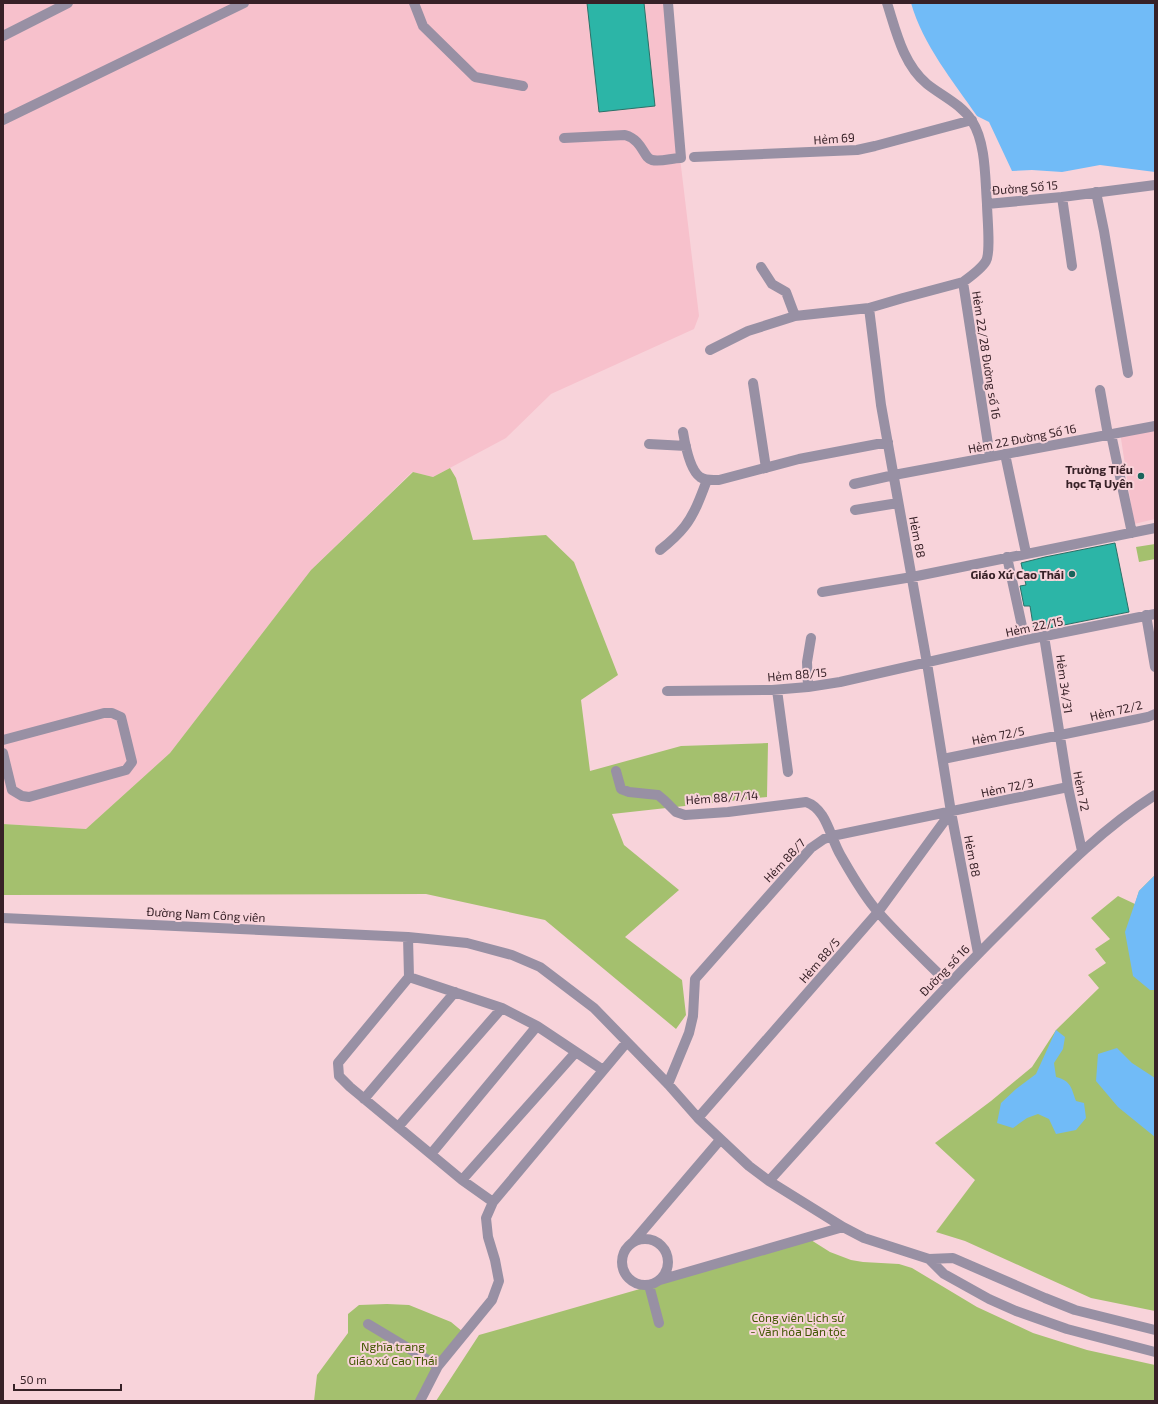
<svg xmlns="http://www.w3.org/2000/svg" width="1158" height="1404" viewBox="0 0 1158 1404" font-family="'Exo 2',sans-serif">
	<style>
		.built { fill: #f7c1cc }
		.green { fill: #a4c06e }
		.water { fill: #71bbf7 }
		.building { fill: #2cb5a7; stroke: #2c7168 }
		.lines { fill: none; stroke-linecap: round; stroke-linejoin: round }
		.minor { stroke: #9890a4; stroke-width: 10 }
		.poi-dot { fill: #19645b; stroke: #f8d3da; stroke-width: 1.5 }
		.labels { text-anchor: middle; dominant-baseline: central; stroke-width: 4; stroke-linejoin: round; paint-order: stroke }
		.street-label { font-size: 12px; fill: #372127; stroke: #f8d3da }
		.poi-label { font-size: 12px; font-weight: bold; fill: #372127; stroke: #f8d3da; text-anchor: end }
		.park-label { font-size: 12px; fill: #425703; stroke: #f8d3da }
	</style>
	<rect width="100%" height="100%" fill="#f8d3da"/>
	<path class="built" d="M3,3h668l9,155 19,158 -5,13 -143,65 -45,44 -73,39 -21,-5 -101,98 -141,183 -84,76 -83,-5z
		M1155,426v93l-21,5 -14,-92z"/>
	<path class="green" d="M450,468l6,10 17,62 73,-5 28,27 44,113 -37,25 9,71 91,-25 87,-3 -1,54 -155,17 12,31 55,45 -54,47 57,43 4,35 -10,14 -131,-109 -119,-26 -423,1v-71l83,5 84,-76 141,-183 102,-98 20,5z
		M1155,544v15l-16,3 -3,-15z
		M1155,875v436l-64,-13 -126,-57 -29,-9 39,-52 -40,-37 56,-42 41,-34 24,-37 43,-42 -11,-13 18,-12 -11,-14 15,-10 -19,-21 27,-22 17,8 4,-13z
		M811,1240l19,12 21,8 12,2 36,2 13,4 65,39 56,26 54,17 68,15v36h-719l43,-66z
		M387,1304l22,1 42,17 12,10 -41,69h-108l3,-26 31,-42v-19l11,-9z"/>
	<path class="water" d="M911,3h244v169l-55,-7 -38,7 -30,-2 -20,1 -23,-49 -12,-6c-24,-35 -54,-71 -66,-113z
		M1155,875v115h-5l-17,-14 -8,-44 14,-41z
		M1056,1030l9,7 -2,12 -9,14 2,14c15,4 15,10 20,24l8,2 2,15 -10,12 -20,4 -7,-15 -11,-5 -11,4 -14,10 -16,-5 4,-20 15,-14 20,-15z
		M1117,1048l15,15 23,15v59l-37,-30 -22,-26 2,-27z"/>
	<path class="building" d="M587,3h57l11,103 -56,6z
		M1115,543l14,69 -95,19 -4,-25h-6l-4,-20 6,-1 -5,-22 24,-6z"/>
	<g class="lines">
		<path class="minor" d="M414,3l9,23 52,51 48,9
			M887,3c9,28 16,61 40,81 15,12 34,20 45,37 14,22 13,57 15,83l75,-7 93,-12
			M3,36l65,-33
			M3,120l241,-117
			M564,138l61,-3c18,5 18,23 27,25 9,2 20,-2 29,-2l-13,-155
			M694,157l163,-7 18,-4 97,-26
			M1096,192l8,39 24,142
			M1062,197l10,69
			M761,267l11,17 14,8 9,24
			M963,282l27,175
			M710,350l38,-19 47,-15 74,-8
			M753,383l13,85
			M1100,390l8,45
			M683,432c2,12 7,38 17,45 5,4 13,3 19,3l80,-21 89,-17
			M1111,434l21,99
			M649,444l37,2
			M1005,454l21,99
			M854,484l40,-9 261,-49
			M855,510l43,-7
			M660,550c9,-7 18,-15 25,-24 10,-13 16,-30 22,-46
			M1007,557l18,83
			M822,592l90,-15 243,-49
			M1146,615l9,52
			M1044,636l24,151 14,64
			M808,687l-1,-25 4,-24
			M777,690l11,82
			M667,691l105,-1 36,-3 32,-5 185,-42 130,-26
			M3,740l101,-27h8l9,4 11,45 -6,8 -97,27 -7,-1 -10,-6 -9,-37
			M943,759l205,-42 7,-3
			M616,771l5,18 8,3 29,3 6,5 12,12 9,3 43,-3 78,-10c21,7 24,36 35,54 11,19 22,39 37,56 22,25 47,48 71,72
			M3,918l405,19 59,6 45,12 28,12 54,41 74,76 30,34 51,48 20,15 74,46 21,11 65,21
			M408,937l1,40 -71,86 1,13 11,11 112,93 31,22
			M978,953l-27,-141 -24,-149 -46,-258 -12,-97 34,-10 60,-16c7,-5 19,-14 23,-21 5,-9 1,-46 1,-57
			M409,977l93,31 35,18 66,44
			M668,1084l21,-51 4,-17 2,-37 116,-131 13,-9 8,-3 236,-49
			M364,1099l91,-107
			M698,1118l180,-206 73,-100
			M398,1127l104,-119
			M431,1154l106,-128
			M462,1180l114,-128
			M769,1181c80,-88 157,-176 241,-259 46,-46 90,-92 145,-127
			M622 1262a23 23 0 1 1 46 0a23 23 0 1 1-46 0Z
			M633,1242l87,-102
			M660,1280l183,-53
			M649,1285l10,38
			M368,1324l70,42
			M1155,1330l-80,-20 -30,-12 -92,-40 -24,1 15,15 45,25 27,12 51,18 88,23
			M420,1401l18,-35 54,-66 7,-19 -4,-21 -7,-23 -2,-19 7,-16 134,-160"/>
	</g>
	<g class="poi-dot">
		<circle cx="1141" cy="476" r="4"/>
		<circle cx="1072" cy="574" r="4"/>
	</g>
	<g class="labels">
		<g class="street-label">
			<text transform="translate(834 138) rotate(-4)">Hẻm 69</text>
			<text transform="translate(1025 187) rotate(-5)">Đường Số 15</text>
			<text transform="translate(987 355) rotate(81)">Hẻm 22/28 Đường số 16</text>
			<text transform="translate(1022 438) rotate(-11)">Hẻm 22 Đường Số 16</text>
			<text transform="translate(918 537) rotate(79)">Hẻm 88</text>
			<text transform="translate(1034 626) rotate(-12)">Hẻm 22/15</text>
			<text transform="translate(797 674) rotate(-5)">Hẻm 88/15</text>
			<text transform="translate(1065 684) rotate(82)">Hẻm 34/31</text>
			<text transform="translate(1116 710) rotate(-13)">Hẻm 72/2</text>
			<text transform="translate(998 735) rotate(-11)">Hẻm 72/5</text>
			<text transform="translate(1007 787) rotate(-12)">Hẻm 72/3</text>
			<text transform="translate(1082 791) rotate(79)">Hẻm 72</text>
			<text transform="translate(722 797) rotate(-4)">Hẻm 88/7/14</text>
			<text transform="translate(973 856) rotate(79)">Hẻm 88</text>
			<text transform="translate(784 860) rotate(-47)">Hẻm 88/7</text>
			<text transform="translate(206 914) rotate(3)">Đường Nam Công viên</text>
			<text transform="translate(819 960) rotate(-49)">Hẻm 88/5</text>
			<text transform="translate(944 970) rotate(-46)">Đường số 16</text>
		</g>
		<g class="poi-label">
			<text x="1133" y="469">Trường Tiểu<tspan x="1133" dy="14">học Tạ Uyên</tspan></text>
			<text x="1064" y="574">Giáo Xứ Cao Thái</text>
		</g>
		<g class="park-label">
			<text x="798" y="1317">Công viên Lịch sử<tspan x="798" dy="14">- Văn hóa Dân tộc</tspan></text>
			<text x="393" y="1346">Nghĩa trang<tspan x="393" dy="14">Giáo xứ Cao Thái</tspan></text>
		</g>
	</g>
	<rect width="1158" height="1404" fill="none" stroke="#372127" stroke-width="8"/>
	<path d="M14 1384v6h107v-6" fill="none" stroke="#372127" stroke-width="2"/>
	<text x="20" y="1384" font-size="12" fill="#372127" stroke="#f8d3da" stroke-width="3" paint-order="stroke">50 m</text>
</svg>
